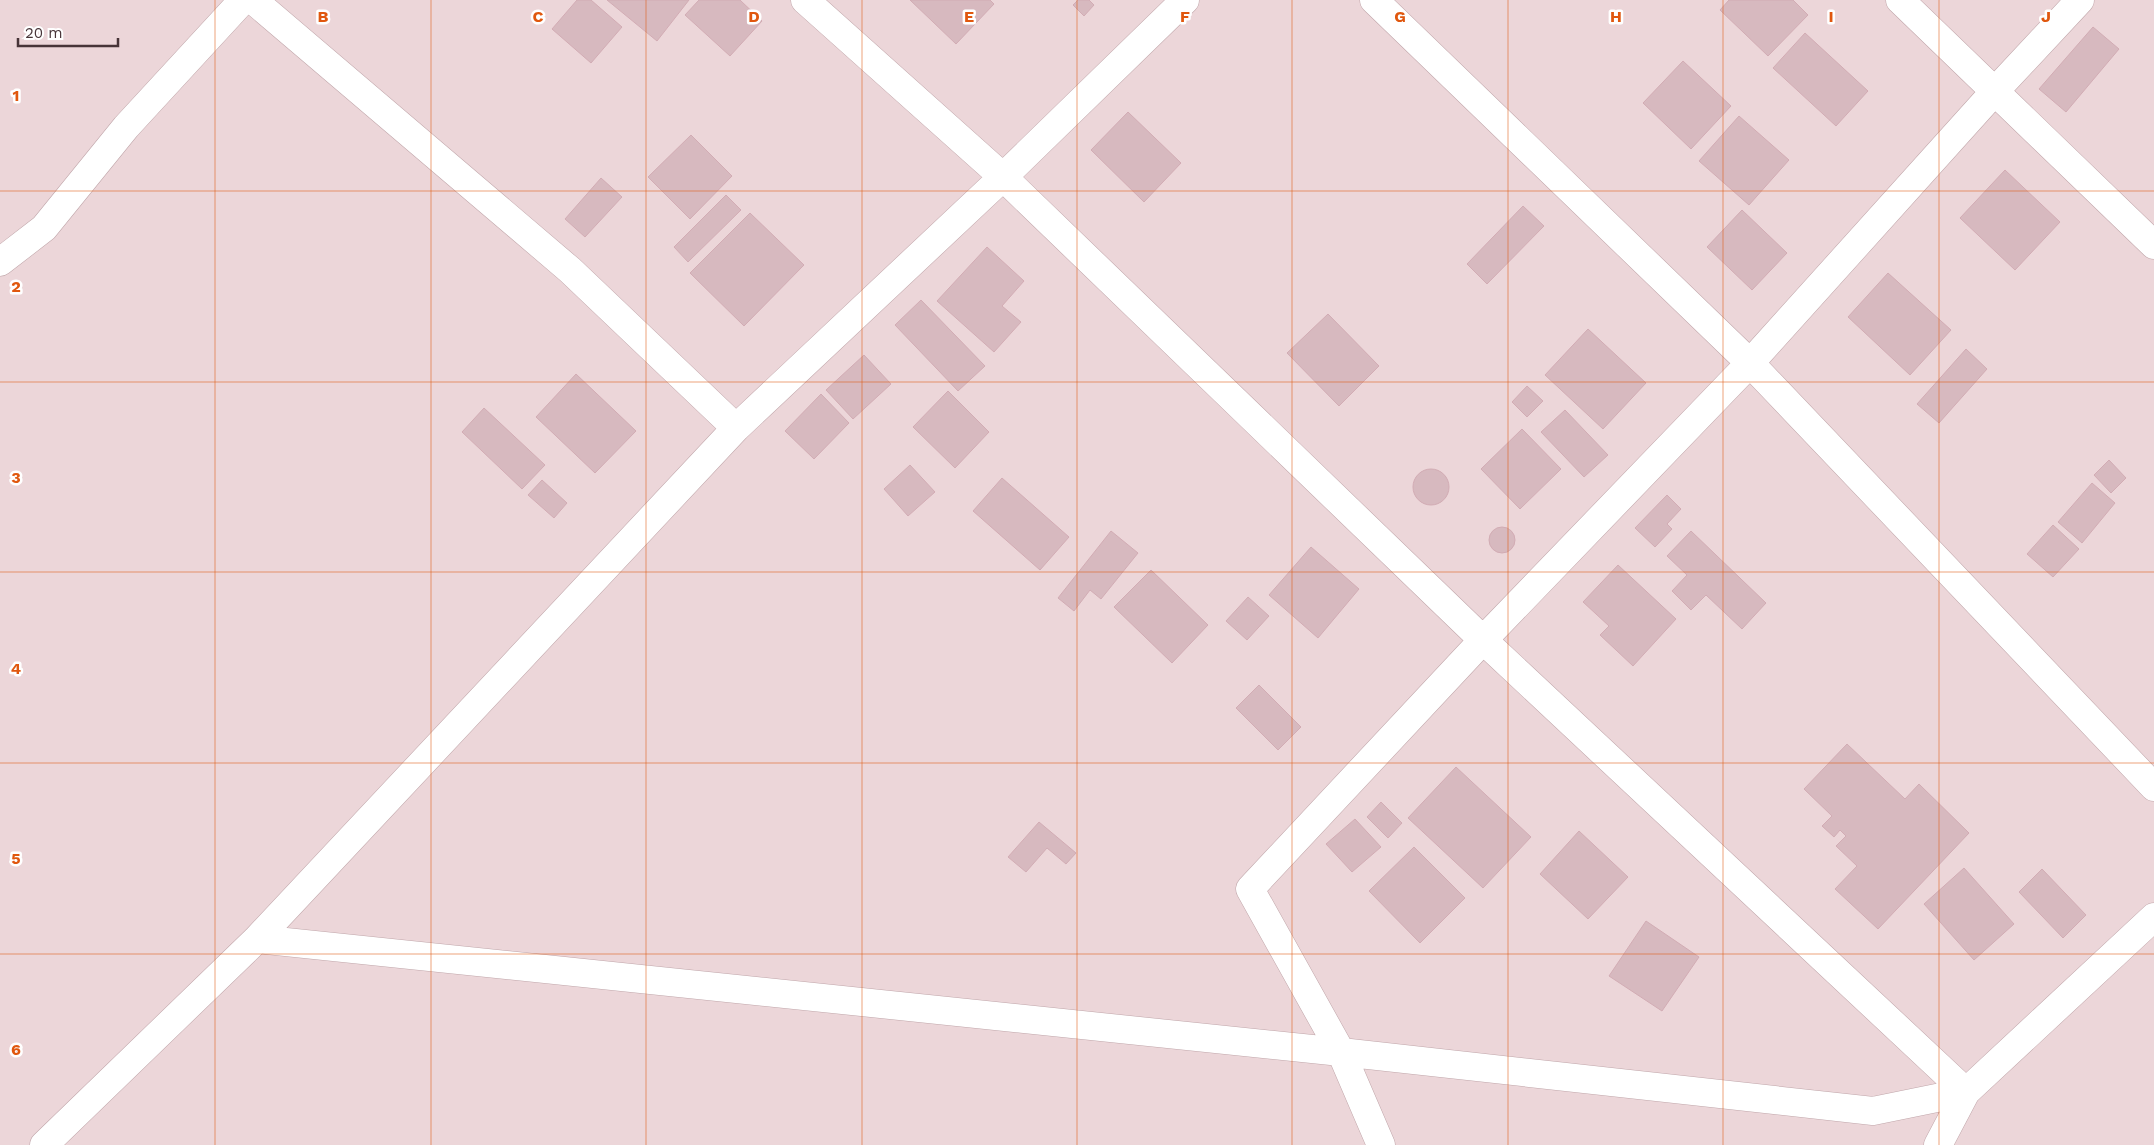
<svg xmlns="http://www.w3.org/2000/svg" width="2154" height="1145" viewBox="0 0 2154 1145" font-family="'Work Sans',sans-serif">
	<style>
		.residential { fill: #ecd6d9 }
		.building { fill: #d7b9bf; stroke: #d2acb4 }
		.lines { fill: none; stroke-linecap: round; stroke-linejoin: round }
		.street-casing { stroke: #c0a6aa; stroke-width: 29 }
		.street { stroke: #fff; stroke-width: 28 }
		.grid { fill: none; stroke: #e0570e; stroke-width: 1; stroke-opacity: 0.55 }
		.grid-label { font-size: 16px; text-anchor: middle; font-weight: bold; fill: #e0570e; stroke: #fff; stroke-width: 5; stroke-linejoin: round; paint-order: stroke }
	</style>
	<rect width="100%" height="100%" fill="#f4e5e6"/>
	<path class="residential" d="M0,0h2154v1145h-2154z"/>
	<path class="building" d="M577,0h14l31,27 -31,36 -39,-34z
		M607,0h82l-32,41z
		M699,0h41l22,21 -32,35 -45,-41z
		M910,0h80l4,4 -38,40z
		M1078,0h11l5,5 -10,11 -11,-11z
		M1729,0h64l15,15 -40,41 -48,-46z
		M2093,27l26,22 -53,63 -27,-23z
		M1805,33l63,58 -32,35 -63,-58z
		M1683,61l48,45 -40,43 -48,-46z
		M1128,112l53,51 -37,39 -53,-52z
		M1739,116l50,44 -40,45 -50,-44z
		M691,135l41,41 -42,43 -42,-42z
		M2005,170l55,52 -45,48 -55,-52z
		M601,178l21,19 -37,40 -20,-18z
		M726,195l15,15 -53,52 -14,-15z
		M1523,206l21,20 -57,58 -20,-20z
		M1742,210l45,43 -35,37 -45,-43z
		M750,213l54,52 -60,61 -54,-53z
		M987,247l37,34 -22,25 19,16 -27,30 -57,-51z
		M1888,273l63,57 -41,45 -62,-58z
		M921,300l64,66 -27,25 -63,-66z
		M1328,314l51,52 -40,40 -52,-53z
		M1588,329l58,54 -43,46 -58,-54z
		M1966,349l21,20 -48,54 -22,-19z
		M864,355l27,29 -38,35 -27,-29z
		M576,374l60,57 -41,42 -59,-56z
		M1527,386l16,15 -16,16 -15,-15z
		M948,391l41,41 -34,36 -42,-41z
		M821,394l28,29 -35,36 -29,-28z
		M484,408l61,57 -23,24 -60,-57z
		M1565,410l43,45 -24,22 -43,-45z
		M1522,429l39,40 -41,40 -39,-40z
		M2109,460l17,18 -15,15 -17,-18z
		M910,465l25,27 -27,24 -24,-27z
		M1413 487a18 18 0 1 1 36 0a18 18 0 1 1-36 0Z
		M1002,478l67,59 -29,33 -67,-59z
		M542,480l25,23 -13,15 -26,-23z
		M2092,483l23,20 -33,40 -24,-21z
		M1667,495l14,14 -14,15 5,5 -17,18 -20,-19z
		M2053,525l26,24 -26,28 -26,-23z
		M1489 540a13 13 0 1 1 26 0a13 13 0 1 1-26 0Z
		M1111,531l27,22 -37,46 -11,-9 -16,21 -16,-13z
		M1691,531l75,72 -24,26 -36,-34 -15,15 -19,-19 15,-16 -20,-19z
		M1311,547l48,42 -41,49 -49,-43z
		M1618,565l58,54 -43,47 -33,-31 9,-9 -26,-24z
		M1151,570l57,55 -36,38 -58,-56z
		M1248,597l21,19 -22,24 -21,-19z
		M1259,685l42,42 -23,23 -42,-42z
		M1847,744l58,55 14,-15 50,49 -91,96 -43,-40 22,-23 -21,-20 10,-10 -6,-6 -6,7 -12,-11 10,-10 -28,-27z
		M1456,767l75,70 -48,51 -75,-70z
		M1381,802l21,21 -14,15 -21,-21z
		M1355,819l26,28 -29,25 -26,-28z
		M1039,822l37,31 -10,11 -19,-16 -21,24 -18,-15z
		M1579,831l49,46 -40,42 -48,-45z
		M1414,847l51,51 -45,45 -51,-52z
		M1964,868l50,56 -40,36 -50,-56z
		M2042,869l44,46 -23,23 -44,-46z
		M1646,921l53,36 -37,54 -53,-35z"/>
	<g class="lines">
		<defs>
			<path id="street" d="M253,0l317,270 166,158
				M805,0l198,177 480,463 483,452 -28,53
				M1374,0l376,363 404,424
				M1900,0l254,245
				M0,262l44,-34 82,-101 117,-127
				M257,939l1084,113 532,59 93,-19 188,-175
				M44,1145l213,-206 479,-511 267,-251 182,-177
				M1381,1145l-40,-93 -91,-163 233,-249 267,-277 245,-272 85,-91"/>
		</defs>
		<use href="#street" class="street-casing"/>
		<use href="#street" class="street"/>
	</g>
	<path class="grid" d="M215,0v1145M431,0v1145M646,0v1145M862,0v1145M1077,0v1145M1292,0v1145M1508,0v1145M1723,0v1145M1939,0v1145M0,191h2154M0,382h2154M0,572h2154M0,763h2154M0,954h2154"/>
	<g class="grid-label">
		<text x="323" y="22">B</text>
		<text x="538" y="22">C</text>
		<text x="754" y="22">D</text>
		<text x="969" y="22">E</text>
		<text x="1185" y="22">F</text>
		<text x="1400" y="22">G</text>
		<text x="1616" y="22">H</text>
		<text x="1831" y="22">I</text>
		<text x="2046" y="22">J</text>
		<text x="16" y="101">1</text>
		<text x="16" y="292">2</text>
		<text x="16" y="483">3</text>
		<text x="16" y="674">4</text>
		<text x="16" y="864">5</text>
		<text x="16" y="1055">6</text>
	</g>
	<path d="M18 38v8h100v-8" fill="none" stroke="#473438" stroke-width="2.5"/>
	<text x="25" y="38" font-size="15" fill="#473438" stroke="#ffffff" stroke-width="4" paint-order="stroke">20 m</text>
</svg>
